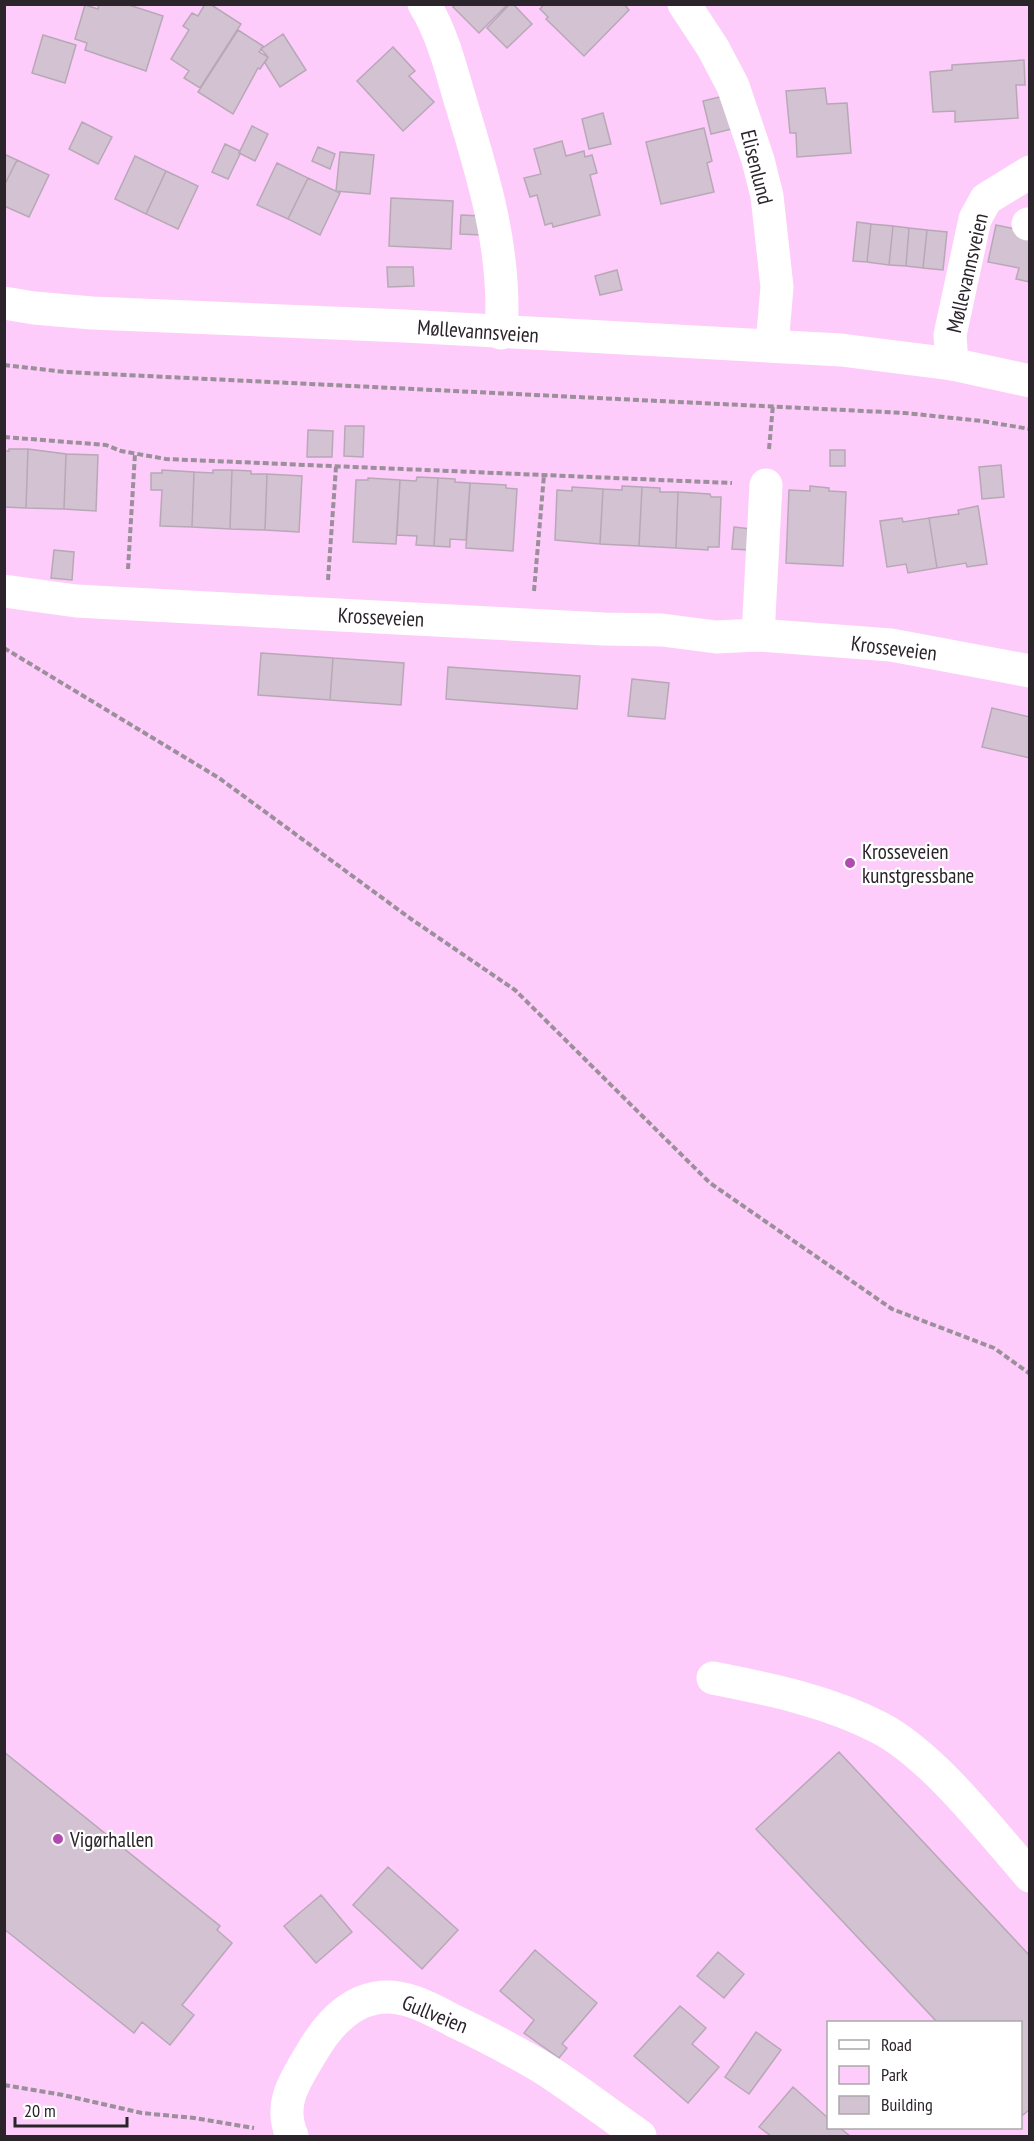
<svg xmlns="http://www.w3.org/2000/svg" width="1034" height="2141" viewBox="0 0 1034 2141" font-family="'PT Sans Narrow',sans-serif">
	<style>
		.green { fill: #fdccfa; fill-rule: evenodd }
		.building { fill: #d3c3d2; stroke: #b8a8b7; stroke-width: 1.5 }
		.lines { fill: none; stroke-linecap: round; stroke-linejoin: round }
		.path { stroke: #9a8f9a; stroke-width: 4; stroke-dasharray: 6 3; stroke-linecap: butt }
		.minor { stroke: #fff; stroke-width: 33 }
		.major { stroke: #fff; stroke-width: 33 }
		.poi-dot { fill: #b14bb0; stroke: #fff; stroke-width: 2 }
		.labels { text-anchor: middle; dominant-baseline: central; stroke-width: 4.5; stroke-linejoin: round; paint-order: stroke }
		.street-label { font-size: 21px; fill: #2b252b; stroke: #fff }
		.poi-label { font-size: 21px; fill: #2b252b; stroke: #fff; text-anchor: start }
	</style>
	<rect width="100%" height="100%" fill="#fdedfc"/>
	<path class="green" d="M5,5h1024v2131h-1024zM828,2022h192v106h-192z"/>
	<path class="building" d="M99,4h27l37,12 -17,55 -61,-21 2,-7 -12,-4 10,-34 13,4z
		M205,4h5l31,20 -41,64 -16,-10 5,-7 -18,-12 18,-29 -6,-4 9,-13 6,3z
		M455,4h50l1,2 -27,27 -26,-26z
		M510,4h3l19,20 -25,24 -20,-20z
		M544,4h80l5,6 -45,46 -38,-37 2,-2 -8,-8z
		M238,30l25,16 -4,6 9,5 -8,12 -2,-1 -25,46 -35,-22z
		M283,34l23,36 -26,17 -15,-24 3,-6 -7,-8z
		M43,35l33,10 -11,38 -33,-10z
		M393,47l22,24 -6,5 25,26 -31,29 -46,-50z
		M1024,60l1,25h-9l2,33 -63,4v-11l-22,1 -3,-40 22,-2v-5z
		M825,88l2,16 20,-1 4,50 -54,4 -1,-24h-6l-4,-42z
		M724,96l8,33 -21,5 -8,-33z
		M603,113l8,31 -22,5 -7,-30z
		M82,122l30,15 -14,27 -29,-15z
		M252,126l16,8 -13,27 -16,-8z
		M704,128l8,33 -5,2 7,29 -53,12 -15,-62z
		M562,141l4,15 18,-5 1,6 7,-2 5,18 -7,2 10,40 -47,12 -1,-4 -7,2 -8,-30 -7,2 -6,-19 17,-4 -7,-25z
		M225,144l15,7v3l-12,25 -16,-7z
		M318,147l17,7 -5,15 -18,-8z
		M340,152l34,3 -4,39 -34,-3z
		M4,154l13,6 -13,26z
		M135,156l31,15 -20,43 -31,-15z
		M17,160l32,15 -20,42 -25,-11v-20z
		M277,163l31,15 -20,41 -31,-14z
		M166,171l32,15 -20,43 -32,-15z
		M308,178l32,15 -20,42 -32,-16z
		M391,198l62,3 -2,48 -62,-3z
		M461,215l20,1v19l-21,-1z
		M857,222l14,2 -4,38 -14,-1z
		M871,224l22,2 -4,39 -22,-3z
		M996,225l34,7 -2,8 2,1v41l-14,-3 3,-11 -31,-6z
		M893,226l16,2 -3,38 -17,-1z
		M909,228l18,2 -4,38 -17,-2z
		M927,230l20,2 -4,38 -20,-2z
		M387,267h26l1,19 -26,1z
		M617,270l5,20 -22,5 -5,-19z
		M345,426h19l-1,31 -19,-1z
		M308,430l25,1 -1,26h-25z
		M9,449h19l-2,59 -22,-1v-56h5z
		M28,449l38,5 -2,55 -38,-1z
		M830,450h15v16h-15z
		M66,454l32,1 -2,56 -32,-2z
		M1001,465l3,32 -22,2 -3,-32z
		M162,470l32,2 -2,55 -32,-1 2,-36h-11v-17h11z
		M213,470h19l-2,59 -38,-2 2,-55 19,1z
		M232,470l19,1v3h16l-2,56 -35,-1z
		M267,474l35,2 -3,56 -34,-2z
		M417,477l21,1 -4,68 -18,-1 1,-9 -20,-1 3,-55 16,1z
		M368,478l32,2 -4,64 -43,-2 3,-62h12z
		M438,478l17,1v3l15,1 -4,57 -16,-1v8l-16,-1z
		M470,483l36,2v3l11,1 -4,62 -47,-3z
		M622,486l20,1 -3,59 -39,-2 3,-55 19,1z
		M810,486l19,2v3l17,1 -3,74 -57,-3 3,-73 21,1z
		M572,487l31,2 -3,55 -45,-4 2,-50 15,1z
		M642,487l18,1v4h18l-2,56 -37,-2z
		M678,492l32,2 1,3h10l-2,50h-11v3l-32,-2z
		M978,506l9,58 -20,3 -1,-4 -29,5 -8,-50 30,-4 -1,-4z
		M902,518l1,4 26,-4 8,50 -29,5 -2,-9 -19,3 -7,-46z
		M734,527l17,2 -2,21 -17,-1z
		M54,550l20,2 -2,28 -21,-2z
		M261,653l72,5 -3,42 -72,-5z
		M333,658l71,5 -3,42 -71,-5z
		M448,667l132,9 -3,33 -131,-10z
		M632,679l37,4 -4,36 -37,-3z
		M992,708l38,9v41l-48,-11z
		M4,1752l216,174 -3,4 15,13 -50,62 12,10 -24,30 -28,-23 -8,11 -130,-104z
		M839,1752l191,204v153l-7,6 -3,-3v-90h-83l-181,-193z
		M388,1867l70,63 -36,39 -69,-64z
		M321,1895l31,37 -36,31 -32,-37z
		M535,1950l62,53 -35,41 5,4 -8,10 -35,-25 10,-13 -34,-29z
		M718,1952l26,22 -20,24 -27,-22z
		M680,2006l26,22 -14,16 27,23 -31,36 -54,-47z
		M756,2032l25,18 -32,44 -24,-17z
		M793,2087l35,31v10h12l10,8h-79l-12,-9z"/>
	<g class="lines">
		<path class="path" d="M4,365l61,7 840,41 77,8 48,8
			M4,437l102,8 15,6 45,8 566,24
			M769,449l4,-44
			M128,569l7,-115
			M328,580l8,-113
			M534,591l10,-116
			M4,648l215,130 192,141 104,71 195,193 182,126 102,39 36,26
			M4,2085l59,10 79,18 52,5 60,10"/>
		<path class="minor" d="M424,4c19,30 27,66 37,99 23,75 46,150 40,230
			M684,4l29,44 20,38 25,74 9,36 10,91 -5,58
			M1028,224h2
			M952,364l-2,-29 25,-116 11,-20 44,-27
			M4,591l72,10 528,28 58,1 54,7 42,-2 133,10 139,26
			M758,635l8,-150
			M713,1678c56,11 115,23 167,50 53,28 110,102 150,148
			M292,2136c-14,-33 3,-55 20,-84 14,-24 35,-49 64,-54 28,-5 55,11 78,23 30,14 60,30 89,47 33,21 65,46 97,68"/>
		<path class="major" d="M4,303l30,5 58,5 312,13 437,24 111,14 78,17"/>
	</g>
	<g class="poi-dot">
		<circle cx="850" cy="863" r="6"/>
		<circle cx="58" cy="1839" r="6"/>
	</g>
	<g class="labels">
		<g class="street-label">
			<text transform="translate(757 167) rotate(76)">Elisenlund</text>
			<text transform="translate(967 273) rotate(-77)">Møllevannsveien</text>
			<text transform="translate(478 331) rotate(4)">Møllevannsveien</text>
			<text transform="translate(381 617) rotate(3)">Krosseveien</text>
			<text transform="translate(894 648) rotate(7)">Krosseveien</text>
			<text transform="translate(435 2014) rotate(22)">Gullveien</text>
		</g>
		<g class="poi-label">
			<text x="862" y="851">Krosseveien<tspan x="862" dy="24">kunstgressbane</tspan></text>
			<text x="70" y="1839">Vigørhallen</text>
		</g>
	</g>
	<rect width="1034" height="2141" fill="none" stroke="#2b252b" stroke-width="12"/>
	<rect x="827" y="2021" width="195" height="108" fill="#ffffff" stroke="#aaa8aa" stroke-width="1.5"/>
	<rect x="839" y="2040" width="30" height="9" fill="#ffffff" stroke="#aaa8aa" stroke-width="1.5"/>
	<text x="881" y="2051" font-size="18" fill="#2b252b">Road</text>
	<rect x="839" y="2066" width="30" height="18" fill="#fdccfa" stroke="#aaa8aa" stroke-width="1.5"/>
	<text x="881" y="2081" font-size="18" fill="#2b252b">Park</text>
	<rect x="839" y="2096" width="30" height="18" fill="#d3c3d2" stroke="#aaa8aa" stroke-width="1.5"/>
	<text x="881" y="2111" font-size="18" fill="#2b252b">Building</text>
	<path d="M15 2117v9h112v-9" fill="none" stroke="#2b252b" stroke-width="3"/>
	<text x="24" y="2117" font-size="18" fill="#2b252b" stroke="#ffffff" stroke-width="4.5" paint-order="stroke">20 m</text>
</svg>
